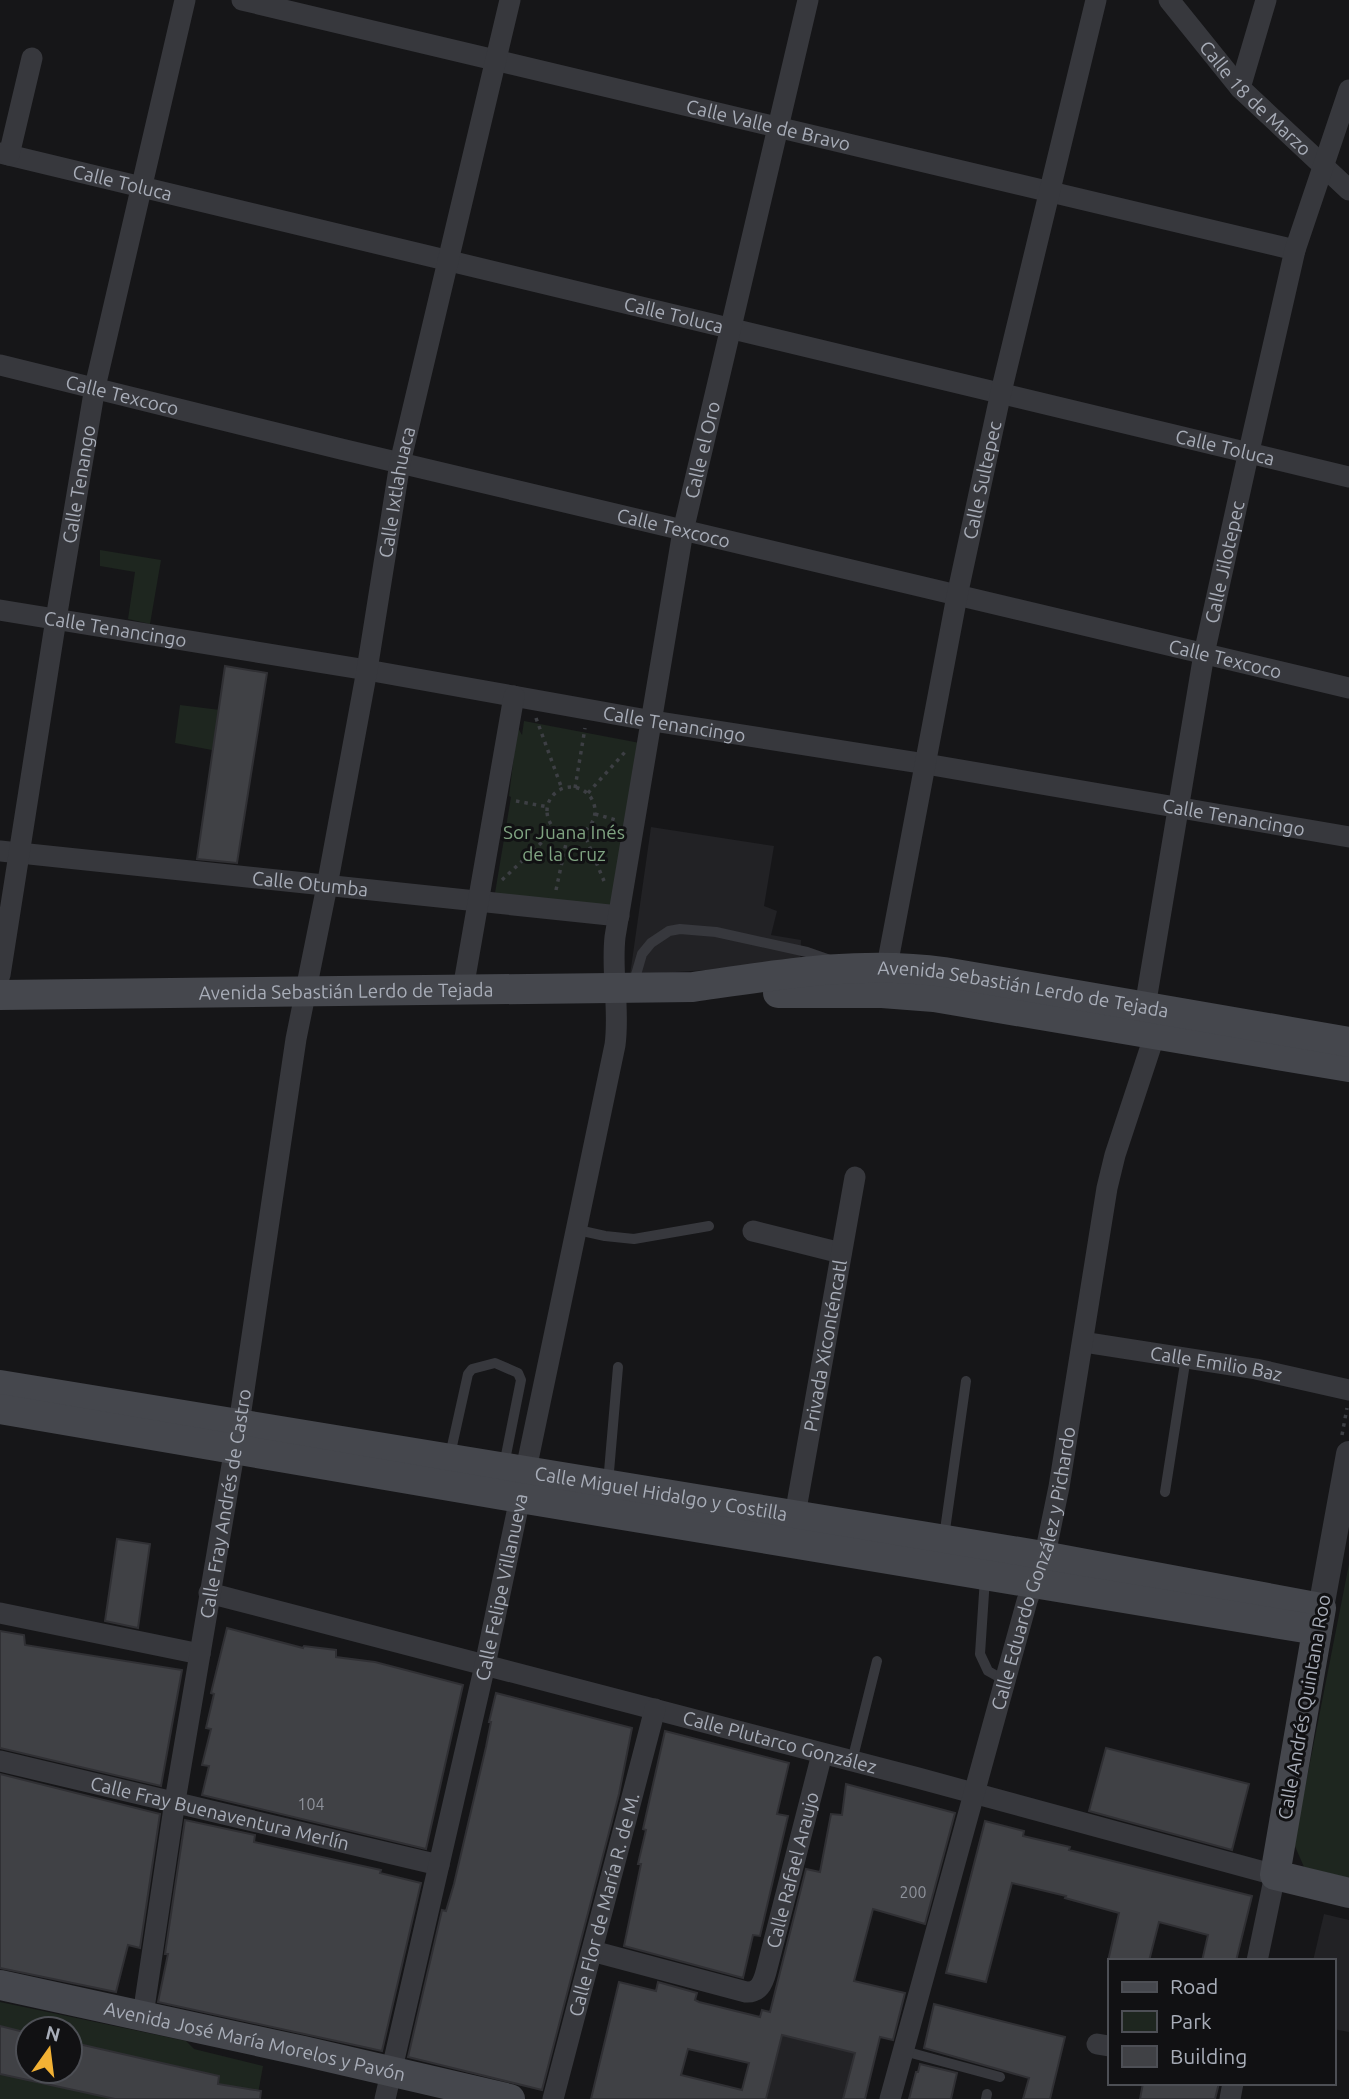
<svg xmlns="http://www.w3.org/2000/svg" width="1349" height="2099" viewBox="0 0 1349 2099" font-family="Ubuntu,sans-serif">
	<style>
		.built { fill: #222225 }
		.green { fill: #1e261f; fill-rule: evenodd }
		.building { fill: #404145; stroke: #303034; stroke-width: 2; fill-rule: evenodd }
		.lines { fill: none; stroke-linecap: round; stroke-linejoin: round }
		.path { stroke: #3d3f44; stroke-width: 3.5; stroke-dasharray: 3.5 5; stroke-linecap: butt }
		.service { stroke: #37383d; stroke-width: 10 }
		.minor { stroke: #37383d; stroke-width: 21 }
		.tertiary { stroke: #37383d; stroke-width: 26 }
		.secondary { stroke: #45474d; stroke-width: 30 }
		.labels { text-anchor: middle; dominant-baseline: central; stroke-width: 6; stroke-linejoin: round; paint-order: stroke }
		.number-label { font-size: 16px; fill: #8e929b }
		.street-label { font-size: 19px; fill: #a8adb8; stroke: #111113 }
		.park-label { font-size: 19px; fill: #7fa381; stroke: #111113 }
	</style>
	<rect width="100%" height="100%" fill="#161618"/>
	<path class="built" d="M651,827l123,19 -10,60 13,5 -6,24 30,5 -1,24 -170,11z
		M1324,1914l25,6v112l-16,-3v-68h-20z
		M762,2010l117,30 -14,59h-125z"/>
	<path class="green" d="M100,550l61,10 -11,64 -22,-5 7,-47 -35,-6z
		M180,705l40,5 -8,40 -37,-7z
		M524,721l116,22 -26,168 -120,-12 17,-102 -2,-1 8,-66 1,-2 4,7z
		M1349,1564v314l-45,-11 -10,-23z
		M0,2002l186,39 8,8 69,17 -6,33h-257zM28,2029h42v42h-42z"/>
	<path class="building" d="M225,666l42,7 -30,190 -40,-4z
		M117,1539l33,5 -12,84 -33,-7z
		M227,1628l76,20 1,-2 32,4v7l39,5 88,23 -37,164 -224,-54 7,-29 -7,-1 9,-36 -5,-1 8,-34 -3,-1z
		M0,1631l24,4 1,10 157,25 -21,116 -161,-38z
		M496,1693l136,35 -13,66 -77,296 -134,-33 34,-147 4,1 8,-27 32,-137 5,-25h-2z
		M665,1731l124,32 -12,51 11,2 -28,120 -7,-1 -10,43 -119,-32 17,-82h-3l8,-34 -3,-1z
		M1106,1748l143,36 -17,66 -143,-39z
		M0,1774l160,40 -20,134 -12,-3 -12,47 -116,-24z
		M846,1784l109,29 -30,111 -52,-15 -19,72 51,12 -12,47 -13,-3 -15,62h-22l12,-46 -73,-18 -16,64h-175l28,-117 37,9 2,-9 39,11 -2,7 4,2 61,15 2,-7 8,2 36,-143 14,3 11,-58 11,1zM688,2049l61,14 -7,27 -61,-15z
		M185,1820l70,15 -1,7 127,28 -1,3 41,10 -39,168 -224,-49 10,-48h-3z
		M985,1821l39,10 -1,5 47,11 -1,3 183,46 -16,65h-34l6,-26 -49,-13 -10,39h-41l11,-48 -54,-15 1,-2 -54,-13 -26,99 -40,-9z
		M934,2004l131,33 -15,62h-27l6,-21 -105,-30z
		M0,2026l28,7v38h42v-29l149,34 -1,8 43,7 -1,8h-145l-115,-25z
		M920,2064l37,9 -6,26h-42l7,-27h2z
		M1143,2083h76l-4,16h-75z"/>
	<g class="lines">
		<path class="path" d="M536,718l26,71
			M547 811a24 24 0 1 1 48 0a24 24 0 1 1-48 0Z
			M575,788l10,-60
			M588,793l38,-42
			M516,801l32,6
			M595,814l21,6
			M583,831l21,50
			M502,880l54,-51
			M556,890l12,-56
			M1342,1435l5,-27"/>
		<path class="service" d="M633,985l9,-31 9,-11 18,-12 11,-2 36,3 91,20 23,8
			M578,1230l27,6 29,3 75,-13
			M450,1455l18,-81 4,-5 23,-6 23,10 3,7 -17,85
			M608,1483l10,-116
			M1165,1492l21,-135
			M944,1537l22,-156
			M985,1578l-5,76 8,17 18,10
			M852,1761l25,-100
			M904,2051l96,26
			M986,2099l1,-5"/>
		<g class="minor">
			<path id="s1" d="M242,0l1053,250"/>
			<path id="s2" d="M1169,0l71,88 109,102"/>
			<path d="M1240,88l26,-88"/>
			<path id="s3" d="M0,153l1349,324"/>
			<path d="M9,155l23,-97"/>
			<path id="s4" d="M0,365l341,84 1008,239"/>
			<path id="s5" d="M0,610l367,60 286,51 273,43 423,73"/>
			<path id="s6" d="M0,851l619,65"/>
			<path id="s7" d="M887,966l70,-370 44,-204 95,-392"/>
			<path id="s8" d="M0,975l56,-356 39,-232 90,-387"/>
			<path d="M463,989l51,-293"/>
			<path id="s9" d="M1145,1007l59,-353 45,-203 46,-201 54,-160"/>
			<path d="M753,1231l88,22"/>
			<path id="s10" d="M1083,1342l173,27 93,21"/>
			<path id="s11" d="M795,1515l60,-338"/>
			<path id="s12" d="M209,1593l709,185 357,97 -18,86"/>
			<path d="M0,1613l200,41"/>
			<path id="s13" d="M0,1761l439,104"/>
			<path id="s14" d="M592,1951l154,41c13,1 17,-9 20,-20l56,-218"/>
			<path id="s15" d="M143,2015l32,-214 64,-377 57,-385 31,-153 40,-216 33,-207 110,-463"/>
			<path d="M1097,2044l12,2"/>
			<path id="s16" d="M385,2099l100,-434 130,-620c5,-36 -4,-71 0,-108l68,-406 125,-531"/>
			<path id="s17" d="M553,2099l102,-390"/>
			<path id="s18" d="M890,2099l137,-498 20,-56 12,-58 48,-299 8,-33 40,-121"/>
			<path d="M1230,2099l3,-16"/>
		</g>
		<path class="tertiary" d="M1321,1608l28,-154"/>
		<g class="secondary">
			<path d="M778,993h104l52,4 415,70"/>
			<path id="s19" d="M0,995l693,-8c83,-12 167,-27 251,-15l405,70"/>
			<path id="s20" d="M0,1385l1043,171 278,52 -46,267 74,18"/>
			<path d="M0,1409l520,89 797,132"/>
			<path id="s21" d="M0,1985l303,66 207,48"/>
		</g>
	</g>
	<g class="labels">
		<g class="number-label">
			<text x="311" y="1804">104</text>
			<text x="913" y="1892">200</text>
		</g>
		<g class="street-label">
			<text stroke="none"><textPath href="#s2" startOffset="131">Calle 18 de Marzo</textPath></text>
			<text stroke="none"><textPath href="#s1" startOffset="541">Calle Valle de Bravo</textPath></text>
			<text stroke="none"><textPath href="#s3" startOffset="126">Calle Toluca</textPath></text>
			<text stroke="none"><textPath href="#s3" startOffset="693">Calle Toluca</textPath></text>
			<text stroke="none"><textPath href="#s4" startOffset="126">Calle Texcoco</textPath></text>
			<text stroke="none"><textPath href="#s3" startOffset="1260">Calle Toluca</textPath></text>
			<text stroke="none"><textPath href="#s16" startOffset="1682">Calle el Oro</textPath></text>
			<text stroke="none"><textPath href="#s7" startOffset="495">Calle Sultepec</textPath></text>
			<text stroke="none"><textPath href="#s8" startOffset="497">Calle Tenango</textPath></text>
			<text stroke="none"><textPath href="#s15" startOffset="1544">Calle Ixtlahuaca</textPath></text>
			<text stroke="none"><textPath href="#s4" startOffset="693">Calle Texcoco</textPath></text>
			<text stroke="none"><textPath href="#s9" startOffset="452">Calle Jilotepec</textPath></text>
			<text stroke="none"><textPath href="#s5" startOffset="117">Calle Tenancingo</textPath></text>
			<text stroke="none"><textPath href="#s4" startOffset="1260">Calle Texcoco</textPath></text>
			<text stroke="none"><textPath href="#s5" startOffset="684">Calle Tenancingo</textPath></text>
			<text stroke="none"><textPath href="#s5" startOffset="1251">Calle Tenancingo</textPath></text>
			<text stroke="none"><textPath href="#s6" startOffset="312">Calle Otumba</textPath></text>
			<text stroke="none"><textPath href="#s19" startOffset="1026">Avenida Sebastián Lerdo de Tejada</textPath></text>
			<text stroke="none"><textPath href="#s19" startOffset="346">Avenida Sebastián Lerdo de Tejada</textPath></text>
			<text stroke="none"><textPath href="#s11" startOffset="172">Privada Xiconténcatl</textPath></text>
			<text stroke="none"><textPath href="#s10" startOffset="135">Calle Emilio Baz</textPath></text>
			<text stroke="none"><textPath href="#s20" startOffset="670">Calle Miguel Hidalgo y Costilla</textPath></text>
			<text stroke="none"><textPath href="#s15" startOffset="518">Calle Fray Andrés de Castro</textPath></text>
			<text stroke="none"><textPath href="#s18" startOffset="550">Calle Eduardo González y Pichardo</textPath></text>
			<text stroke="none"><textPath href="#s16" startOffset="525">Calle Felipe Villanueva</textPath></text>
			<text transform="translate(1304 1707) rotate(-80)">Calle Andrés Quintana Roo</text>
			<text stroke="none"><textPath href="#s12" startOffset="590">Calle Plutarco González</textPath></text>
			<text stroke="none"><textPath href="#s13" startOffset="226">Calle Fray Buenaventura Merlín</textPath></text>
			<text stroke="none"><textPath href="#s14" startOffset="296">Calle Rafael Araujo</textPath></text>
			<text stroke="none"><textPath href="#s17" startOffset="201">Calle Flor de María R. de M.</textPath></text>
			<text stroke="none"><textPath href="#s21" startOffset="261">Avenida José María Morelos y Pavón</textPath></text>
		</g>
		<g class="park-label">
			<text x="564" y="832">Sor Juana Inés<tspan x="564" dy="22">de la Cruz</tspan></text>
		</g>
	</g>
	<rect x="1108" y="1959" width="228" height="126" fill="#111113" stroke="#4d4f55" stroke-width="2"/>
	<rect x="1122" y="1982" width="35" height="10" fill="#45474d" stroke="#4d4f55" stroke-width="2"/>
	<text x="1170" y="1994" font-size="21" fill="#a8adb8">Road</text>
	<rect x="1122" y="2011" width="35" height="21" fill="#1e261f" stroke="#4d4f55" stroke-width="2"/>
	<text x="1170" y="2029" font-size="21" fill="#a8adb8">Park</text>
	<rect x="1122" y="2046" width="35" height="21" fill="#404145" stroke="#4d4f55" stroke-width="2"/>
	<text x="1170" y="2064" font-size="21" fill="#a8adb8">Building</text>
	<g transform="translate(49 2050) rotate(14)"><circle r="33" fill="#111113" stroke="#4d4f55" stroke-width="2"/>
	<path d="M0-5L12 26L0 18L-12 26Z" fill="#f2b134"/>
	<text y="-10" font-size="19" font-weight="bold" text-anchor="middle" fill="#a8adb8">N</text>
	</g>
</svg>
